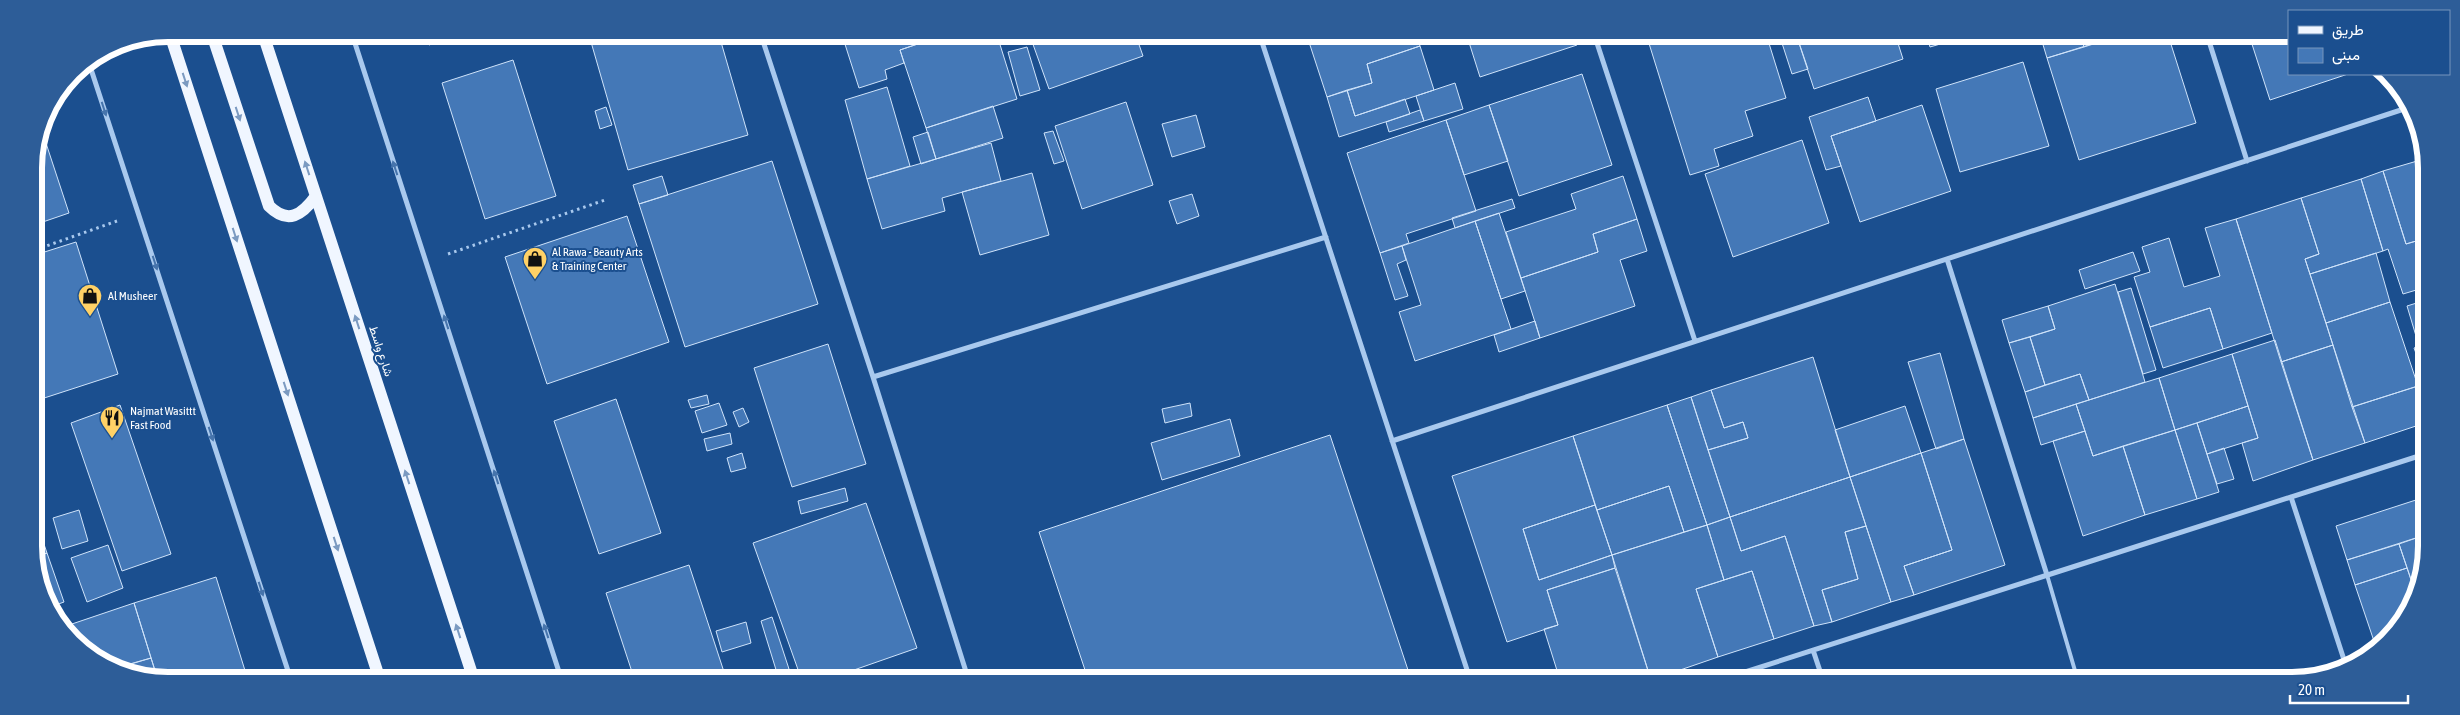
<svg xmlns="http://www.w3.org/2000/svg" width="2460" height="715" viewBox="0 0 2460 715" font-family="'Asap Condensed',Vazirmatn,sans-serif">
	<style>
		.building { fill: #4478b7; stroke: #cfe3fa }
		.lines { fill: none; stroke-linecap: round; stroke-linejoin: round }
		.path { stroke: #a9c9ee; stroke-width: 3; stroke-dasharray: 2.5 4; stroke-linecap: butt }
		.lane { stroke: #a9c9ee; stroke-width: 4 }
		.street { stroke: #a9c9ee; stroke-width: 5 }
		.primary { stroke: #f0f6ff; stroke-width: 12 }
		.oneway { fill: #7b9ac1 }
		.oneway2 { fill: #4674ac }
		.labels { text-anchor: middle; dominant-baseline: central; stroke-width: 4; stroke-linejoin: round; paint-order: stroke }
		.poi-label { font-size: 12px; fill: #fff; stroke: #1b4f8f; text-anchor: start }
		.street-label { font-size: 12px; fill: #fff; stroke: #1b4f8f }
		.rim { fill: none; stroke: #fff; stroke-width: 6 }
	</style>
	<rect width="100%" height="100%" fill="#1b4f8f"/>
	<path class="building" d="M426,34h37l-34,11z
		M589,35h130l29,100 -120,35z
		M851,35h93l-44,15 4,13 -19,7 2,9 -28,9 -16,-50z
		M944,35h53l20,64 -91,29 -26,-78z
		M1030,36h106l7,20 -94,33z
		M1307,36h110l3,10 -53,18 5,19 -45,14z
		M1467,36l107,1 3,8 -97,32z
		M1647,37h120l19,61 -41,13 8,25 -39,13 5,17 -29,9z
		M1780,37h17l11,32 -16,5z
		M1797,37h99l7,22 -89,30z
		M1927,37l34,1 -31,9z
		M2041,38h40l3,9 -37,11z
		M2081,38h27l1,1 -25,8z
		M2169,38l27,85 -117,37 -32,-102 64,-20z
		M2250,38h39v36h59l-78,26z
		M1420,46l14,44 -79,26 -8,-26 25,-7 -5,-19z
		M1027,47l13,43 -20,6 -12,-44z
		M513,60l43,136 -71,23 -43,-136z
		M2023,62l26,84 -89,26 -24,-83z
		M1582,74l30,91 -93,31 -30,-91z
		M1455,83l8,26 -39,12 -8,-25z
		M887,87l23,79 -43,13 -22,-79z
		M1347,90l8,26 50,-17 5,15 -71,23 -12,-40z
		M1868,97l8,24 -45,15 10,30 -15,4 -17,-53z
		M1126,102l27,83 -71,24 -27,-83z
		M1489,105l19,56 -44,14 -18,-55z
		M1922,105l29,86 -91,31 -29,-86z
		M993,106l10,32 -67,21 -10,-31z
		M606,107l6,18 -12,4 -5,-18z
		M1420,110l4,11 -35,11 -3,-10z
		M1196,115l9,32 -33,10 -10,-33z
		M1446,120l30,91 -70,23 3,9 -29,10 -33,-100z
		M41,128l28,85 -35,12v-65z
		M1053,131l11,30 -10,3 -10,-31z
		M928,132l8,27 -15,5 -8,-27z
		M1802,140l27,83 -96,34 -28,-83z
		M991,143l10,38 -59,17 3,13 -63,18 -15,-50z
		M2424,159l-1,80 -17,5 -23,-73z
		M772,161l46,143 -133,43 -46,-143z
		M2383,171l23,73 17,-5v49l-20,6 -15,-45 -5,2 -22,-72z
		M1032,173l17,62 -69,20 -18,-63z
		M662,176l6,19 -29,9 -6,-19z
		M1623,176l14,43 -44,15 5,18 -77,26 -15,-46 70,-23 -5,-15z
		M2361,179l22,72 -73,23 -5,-15 14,-5 -18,-56z
		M1192,194l7,22 -22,8 -8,-23z
		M2301,198l18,56 -14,5 28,86 -52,17 -45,-143z
		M1512,199l3,9 -60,20 -3,-10z
		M1499,213l26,78 -24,8 -26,-78z
		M627,216l42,126 -122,42 -42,-127z
		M1637,219l10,32 -27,9 15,46 -95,32 -19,-60 77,-26 -5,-18z
		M2236,219l36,114 -49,16 -13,-41 -60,19 -16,-50 16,-5 -8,-25 27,-9 15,49 36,-11 -15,-48z
		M1475,221l36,108 -96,32 -16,-49 22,-7 -19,-59z
		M76,242l42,132 -83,27v-146z
		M1402,246l4,14 -9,4 11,32 -13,4 -15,-47z
		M2133,252l7,19 -55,18 -6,-19z
		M2376,253l14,49 -64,21 -16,-49z
		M2115,284l30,98 -56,18 -9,-26 -35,11 -15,-48 25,-8 -7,-23z
		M2131,288l25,82 -13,4 -25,-82z
		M2423,301v71l-9,-24 5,-2 -12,-40z
		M2390,302l28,84 -66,21 -26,-84z
		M2048,306l7,23 -46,14 -7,-23z
		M2210,308l13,41 -60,19 -13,-41z
		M1535,321l5,17 -41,14 -5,-17z
		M2030,337l15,48 -20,7 -16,-49z
		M2275,340l38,120 -60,21 -11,-38 16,-5 -26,-84z
		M828,344l38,120 -74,23 -38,-119z
		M2333,345l32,98 -52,17 -32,-98z
		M1940,353l24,86 -28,10 -28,-87z
		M2232,354l16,52 -73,24 -16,-52z
		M1813,357l37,120 -120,40 -22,-67 40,-12 -5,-16 -19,6 -13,-38z
		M2080,374l9,26 -56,18 -8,-26z
		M2159,378l16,52 -82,26 -17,-52z
		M2418,386l5,15 -1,23 -57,19 -13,-36z
		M1711,390l13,38 19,-6 5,16 -40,12 -17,-53z
		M707,395l2,9 -18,4 -3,-8z
		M1691,397l39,120 -23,8 -40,-120z
		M616,399l45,134 -62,21 -45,-133z
		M719,403l8,22 -25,8 -7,-22z
		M1190,403l2,13 -27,7 -3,-14z
		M2076,404l9,27 -44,14 -8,-27z
		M120,405l51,149 -49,17 -51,-148z
		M1667,405l40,120 -23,7 -15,-46 -72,24 -24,-74z
		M1905,406l16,47 -71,24 -15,-47z
		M2248,406l10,32 -51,16 -10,-31z
		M743,408l6,14 -10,5 -6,-15z
		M1230,419l10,37 -78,24 -11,-37z
		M2197,423l22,69 -22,7 -22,-69z
		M2175,430l22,69 -52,16 -22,-69z
		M2085,431l8,25 30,-10 22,69 -62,21 -30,-95z
		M730,433l2,11 -25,7 -3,-12z
		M1330,435l81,244h-323l-49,-147z
		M1573,436l22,69 -72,24 16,51 73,-25 3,13 -68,22 11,35 -51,17 -55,-166z
		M1964,439l41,126 -91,30 -10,-29 48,-16 -31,-97z
		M2224,448l10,31 -17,5 -10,-30z
		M742,453l4,15 -15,4 -4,-14z
		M1921,453l31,97 -48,16 10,29 -23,7 -41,-125z
		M1850,477l16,49 -21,6 13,47 -36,11 10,32 -18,4 -29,-90 -44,15 -11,-34z
		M1669,486l15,46 -72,23 -15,-45z
		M845,488l3,13 -47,13 -3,-13z
		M2422,498v38l-75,24 -11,-34z
		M866,503l51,145 -86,30h-30l-48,-135z
		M1595,505l17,50 -73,25 -16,-51z
		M79,510l9,31 -26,8 -9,-31z
		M1730,517l11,34 44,-15 29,90 -40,13 -22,-68 -28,9 -17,-55z
		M36,521l11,32 -11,4z
		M1707,525l17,55 -28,9 22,68 -67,23 -39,-125z
		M1866,526l25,76 -59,20 -10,-32 36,-11 -13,-47z
		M2422,536v45l-9,4 -14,-41z
		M2399,544l8,24 -52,17 -8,-25z
		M108,545l15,43 -36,14 -16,-44z
		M47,553l17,49 -11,4 -17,-33v-16z
		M689,565l37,113h-92l-28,-85z
		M1615,568l36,112h-91l-16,-51 14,-4 -11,-35z
		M2407,568l8,24 -35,56 -3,2 -22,-65z
		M1752,571l22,68 -56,18 -22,-68z
		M216,577l31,100h-90l-23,-74z
		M134,603l17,55 -32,9 -52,-31 -4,-9z
		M772,617l17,52 -12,4 -16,-52z
		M746,622l5,21 -29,9 -6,-21z
		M151,658l6,19h-22l-4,-13z
		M131,664l4,13 -16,-10z"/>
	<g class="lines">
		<path class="path" d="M35,250l82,-29
			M448,254l157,-54"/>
		<path class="lane" d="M2047,575l31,106"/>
		<path class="street" d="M352,34l209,644
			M761,35l112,342 95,301
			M1260,36l210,643
			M1595,37l100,304
			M2208,38l39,123
			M89,63l201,614
			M1947,259l100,316
			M873,377l453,-140
			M1392,441l1015,-333
			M2291,497l56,172
			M1813,650l10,30
			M1720,680l702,-225"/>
		<path class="primary" d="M170,34l209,643
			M212,34l57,172c19,19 33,9 47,-10
			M263,34l210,643"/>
	</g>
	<defs><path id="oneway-solid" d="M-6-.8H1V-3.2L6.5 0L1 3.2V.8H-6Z" transform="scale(1.25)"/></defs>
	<g class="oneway">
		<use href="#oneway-solid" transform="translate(185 80) rotate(72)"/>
		<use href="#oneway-solid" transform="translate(238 114) rotate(72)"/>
		<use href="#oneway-solid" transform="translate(307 168) rotate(-108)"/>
		<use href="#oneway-solid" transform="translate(235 235) rotate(72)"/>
		<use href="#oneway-solid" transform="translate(357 322) rotate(-108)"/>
		<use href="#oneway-solid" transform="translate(286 389) rotate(72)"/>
		<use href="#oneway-solid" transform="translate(407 477) rotate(-108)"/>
		<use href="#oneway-solid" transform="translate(336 544) rotate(72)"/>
		<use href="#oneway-solid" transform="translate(458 631) rotate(-108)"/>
	</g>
	<g class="oneway2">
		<use href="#oneway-solid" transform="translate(104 109) rotate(72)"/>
		<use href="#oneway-solid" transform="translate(395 168) rotate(-108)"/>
		<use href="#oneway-solid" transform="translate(155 263) rotate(72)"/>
		<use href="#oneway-solid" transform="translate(446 322) rotate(-108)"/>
		<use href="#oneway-solid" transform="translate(211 434) rotate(72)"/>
		<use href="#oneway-solid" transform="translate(496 477) rotate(-108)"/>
		<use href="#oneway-solid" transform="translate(261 589) rotate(72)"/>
		<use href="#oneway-solid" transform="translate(546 631) rotate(-108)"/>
	</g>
	<defs>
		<symbol id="shop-pin" viewBox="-11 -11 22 30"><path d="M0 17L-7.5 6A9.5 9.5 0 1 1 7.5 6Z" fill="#ffd166" stroke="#1b4f8f"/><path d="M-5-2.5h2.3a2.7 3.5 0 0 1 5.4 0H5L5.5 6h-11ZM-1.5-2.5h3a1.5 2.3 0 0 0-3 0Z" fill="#111"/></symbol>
		<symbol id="restaurant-pin" viewBox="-11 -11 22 30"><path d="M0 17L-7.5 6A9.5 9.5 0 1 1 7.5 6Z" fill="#ffd166" stroke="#1b4f8f"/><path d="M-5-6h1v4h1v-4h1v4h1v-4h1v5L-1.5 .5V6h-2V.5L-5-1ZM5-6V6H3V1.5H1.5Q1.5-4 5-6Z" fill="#111"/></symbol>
	</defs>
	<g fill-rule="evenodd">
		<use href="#shop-pin" x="521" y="245" width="28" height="38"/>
		<use href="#shop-pin" x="76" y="282" width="28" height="38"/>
		<use href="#restaurant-pin" x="98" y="404" width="28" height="38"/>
	</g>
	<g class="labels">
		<g class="poi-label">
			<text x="552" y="252">Al Rawa - Beauty Arts<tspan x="552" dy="14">&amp; Training Center</tspan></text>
			<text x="108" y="296">Al Musheer</text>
			<text x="130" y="411">Najmat Wasittt<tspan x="130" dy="14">Fast Food</tspan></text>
		</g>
		<g class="street-label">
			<text transform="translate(381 351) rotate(72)">شارع واسط</text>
		</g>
	</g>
	<path d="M0 0H2460V715H0ZM168 42H2292A126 126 0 0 1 2418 168V546A126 126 0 0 1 2292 672H168A126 126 0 0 1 42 546V168A126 126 0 0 1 168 42Z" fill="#2d5d98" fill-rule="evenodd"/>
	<path class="rim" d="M168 42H2292A126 126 0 0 1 2418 168V546A126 126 0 0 1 2292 672H168A126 126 0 0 1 42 546V168A126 126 0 0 1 168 42Z"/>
	<rect x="2288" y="10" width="162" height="65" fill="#1b4f8f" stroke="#7695bc"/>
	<rect x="2298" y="26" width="25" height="8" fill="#f0f6ff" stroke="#7695bc"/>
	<text x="2332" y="35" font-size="15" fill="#ffffff">طريق</text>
	<rect x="2298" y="48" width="25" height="15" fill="#4478b7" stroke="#7695bc"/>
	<text x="2332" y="60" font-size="15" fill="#ffffff">مبنى</text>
	<path d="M2290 695v8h118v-8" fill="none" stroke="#ffffff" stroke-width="2.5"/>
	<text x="2298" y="695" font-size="15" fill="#ffffff" stroke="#1b4f8f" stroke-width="4" paint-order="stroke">20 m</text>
</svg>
